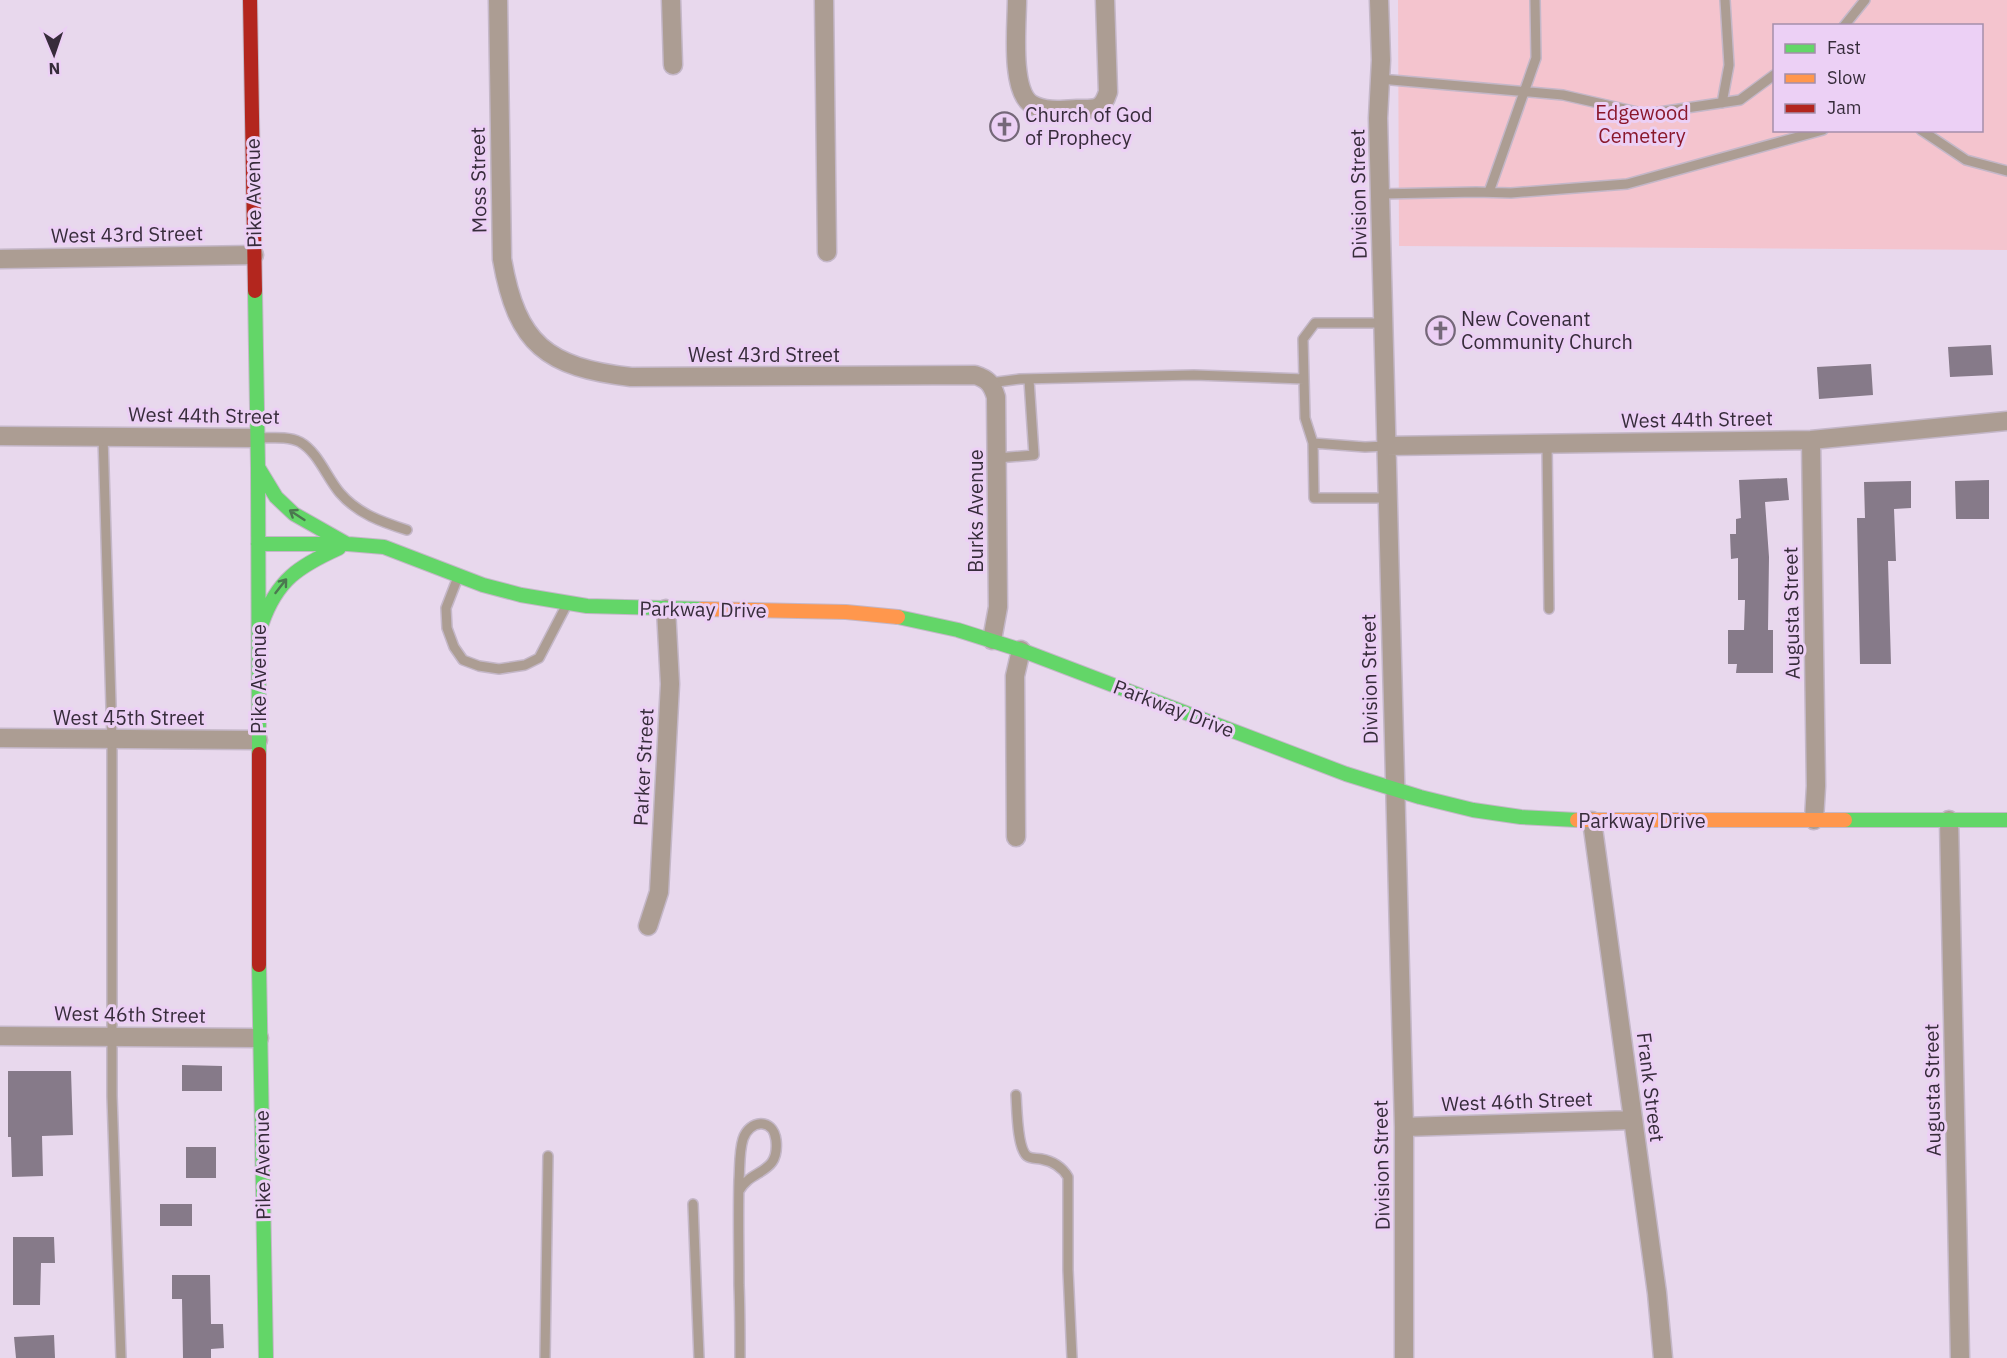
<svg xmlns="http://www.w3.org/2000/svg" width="2007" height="1358" viewBox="0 0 2007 1358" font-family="'IBM Plex Sans',sans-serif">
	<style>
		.green { fill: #f4c4ce; fill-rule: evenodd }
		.building { fill: #867a89 }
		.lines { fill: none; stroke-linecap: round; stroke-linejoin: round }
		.lane-casing { stroke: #c4b7c8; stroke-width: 12 }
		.street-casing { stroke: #c4b7c8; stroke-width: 21 }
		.fast-casing { stroke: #c4b7c8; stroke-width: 16 }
		.slow-casing { stroke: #c4b7c8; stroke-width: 16 }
		.jam-casing { stroke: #c4b7c8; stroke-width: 16 }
		.lane { stroke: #ac9d93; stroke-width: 9 }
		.street { stroke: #ac9d93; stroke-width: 18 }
		.fast { stroke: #63d668; stroke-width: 14 }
		.slow { stroke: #ff974d; stroke-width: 14 }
		.jam { stroke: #b3261e; stroke-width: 14 }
		.oneway { stroke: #4b784f }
		.labels { text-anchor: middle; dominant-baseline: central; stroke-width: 6; stroke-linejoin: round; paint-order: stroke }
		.park-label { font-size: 20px; fill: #8a172b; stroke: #ecd0f5 }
		.poi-label { font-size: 20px; fill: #372c3b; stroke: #ecd0f5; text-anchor: start }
		.street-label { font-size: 20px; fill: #372c3b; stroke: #ecd0f5 }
	</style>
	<rect width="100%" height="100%" fill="#e8d8ed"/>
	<path class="green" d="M1398,0h609v250l-608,-4zM1774,26h208v104h-208z"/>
	<path class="building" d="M1991,345l2,30 -43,2 -2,-30z
		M1871,364l2,31 -54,4 -2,-32z
		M1787,478l2,22 -24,2 4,55 -1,73h5v43h-37l1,-9h-9v-34h16l1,-30h-7v-42l-7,1 -1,-25h6v-15l5,-1 -2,-38z
		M1989,480v39h-33l-1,-38z
		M1911,481v27l-17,1 2,52h-8l3,103h-31l-3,-146h8l-1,-36z
		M182,1065l40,1v25h-40z
		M8,1071h63l2,64 -31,1 1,40 -31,1 -1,-40h-3z
		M186,1147h30v31h-30z
		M160,1204h32v22h-32z
		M13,1237h41l1,26h-14l-1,42h-27z
		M172,1275h38l1,49h12l1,24 -13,1v9h-28l-1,-59h-10z
		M54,1335l1,23h-39l-2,-21z"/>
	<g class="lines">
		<defs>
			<path id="lane" d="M1844,26l21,-26
				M1380,79l183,16 83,19 94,-14 34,-25
				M1722,103l7,-38 -4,-65
				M1921,130l45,30 41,11
				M1489,192l47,-134 -1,-58
				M1380,194l96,-2 35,1 116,-9 196,-54
				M1383,323h-68l-12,16 2,79 8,25 52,4 21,-1
				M990,383l30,-4 174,-4 110,4
				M103,436l9,303v357l9,262
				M259,438c13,0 29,-2 41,4 18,10 27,36 40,51 18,21 42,29 67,37
				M1313,443l1,55h73
				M1547,444l2,165
				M997,458l37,-3 -5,-75
				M458,577l-12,31 1,20 7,19 9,13 16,6 20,3 26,-4 14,-7 27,-52
				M1016,1095c1,13 1,53 11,61 4,3 9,2 14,3 11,2 21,8 27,18v93l4,88
				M739,1191c12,-23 41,-16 37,-51 -3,-23 -27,-20 -33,-1 -4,13 -3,28 -4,41 -1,35 0,70 0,105 1,24 1,49 1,73
				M693,1204l6,154
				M545,1358l3,-202"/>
			<path id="street" d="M498,0l4,259c15,86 45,108 129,118l344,-2c13,4 17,9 21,22l2,210 -6,33
				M671,0l2,65
				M824,0l3,252
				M1017,0c0,24 -7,89 14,104 13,8 31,6 46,5 18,0 25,2 31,-17l-3,-92
				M1379,0l2,60 -3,58 26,1009v231
				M0,259l254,-4
				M0,436l257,2
				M1811,440l5,346 -2,34
				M1386,446l425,-6 196,-19
				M0,738l258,2
				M1949,820l11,538
				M1592,821l65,472 6,65
				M1016,837l-1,-161 6,-26
				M648,926l11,-34 11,-208 -4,-75
				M0,1036l259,2
				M1404,1127l228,-7"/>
			<path id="fast" d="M255,291l3,177 1,286
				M259,469l17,28 18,17 53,30
				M258,544h90l36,3 99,38 38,10 66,11 115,3
				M898,617l60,13 63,20 325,124 74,23 53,13 48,7 56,3
				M262,623c15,-43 37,-57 77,-75
				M1845,820h162
				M259,965l7,393"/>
			<path id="slow" d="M702,609l144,3 52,5
				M1577,820h268"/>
			<path id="jam" d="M250,0l5,291
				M259,754v211"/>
		</defs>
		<use href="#lane" class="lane-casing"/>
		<use href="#street" class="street-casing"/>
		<use href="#fast" class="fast-casing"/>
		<use href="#slow" class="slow-casing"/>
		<use href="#jam" class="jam-casing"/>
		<use href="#lane" class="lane"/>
		<use href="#street" class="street"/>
		<use href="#fast" class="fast"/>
		<use href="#slow" class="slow"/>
		<use href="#jam" class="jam"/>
	</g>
	<defs><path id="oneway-shaft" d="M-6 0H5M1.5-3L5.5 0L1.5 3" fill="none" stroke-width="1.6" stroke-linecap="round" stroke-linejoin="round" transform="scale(1.5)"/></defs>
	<g class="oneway">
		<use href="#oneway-shaft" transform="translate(297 515) rotate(-147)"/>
		<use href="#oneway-shaft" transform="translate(281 586) rotate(-52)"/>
	</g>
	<defs>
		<symbol id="church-ring" viewBox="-11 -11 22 22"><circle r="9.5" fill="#ecd0f5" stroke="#756879" stroke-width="1.5"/><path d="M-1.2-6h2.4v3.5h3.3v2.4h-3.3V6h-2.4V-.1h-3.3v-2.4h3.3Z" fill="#756879"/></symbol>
	</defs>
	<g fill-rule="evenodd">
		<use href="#church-ring" x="988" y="110" width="33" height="33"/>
		<use href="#church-ring" x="1424" y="314" width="33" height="33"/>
	</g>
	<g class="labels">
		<g class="park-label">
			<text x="1642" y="112">Edgewood<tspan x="1642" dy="23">Cemetery</tspan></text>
		</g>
		<g class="poi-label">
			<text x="1025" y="114">Church of God<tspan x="1025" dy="23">of Prophecy</tspan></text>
			<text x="1461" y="318">New Covenant<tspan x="1461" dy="23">Community Church</tspan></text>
		</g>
		<g class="street-label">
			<text transform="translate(478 180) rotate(-91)">Moss Street</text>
			<text transform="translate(253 193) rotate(-91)">Pike Avenue</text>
			<text transform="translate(1358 194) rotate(-91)">Division Street</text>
			<text transform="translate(127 234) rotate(-1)">West 43rd Street</text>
			<text x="764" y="354">West 43rd Street</text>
			<text transform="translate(204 415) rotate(1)">West 44th Street</text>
			<text transform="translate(1697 419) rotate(-1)">West 44th Street</text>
			<text transform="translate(975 511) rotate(-90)">Burks Avenue</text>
			<text transform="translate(703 609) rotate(1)">Parkway Drive</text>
			<text transform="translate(1791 613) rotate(-91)">Augusta Street</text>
			<text transform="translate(258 679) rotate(-90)">Pike Avenue</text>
			<text transform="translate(1369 679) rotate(-91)">Division Street</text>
			<text transform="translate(1174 708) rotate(21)">Parkway Drive</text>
			<text x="129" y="717">West 45th Street</text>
			<text transform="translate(643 767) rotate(-87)">Parker Street</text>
			<text x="1642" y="820">Parkway Drive</text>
			<text transform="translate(130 1014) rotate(1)">West 46th Street</text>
			<text transform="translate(1651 1087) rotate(83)">Frank Street</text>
			<text transform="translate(1932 1090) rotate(-91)">Augusta Street</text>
			<text transform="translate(1517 1101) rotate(-2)">West 46th Street</text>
			<text transform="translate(262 1165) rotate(-91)">Pike Avenue</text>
			<text transform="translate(1381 1165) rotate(-91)">Division Street</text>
		</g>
	</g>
	<rect x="1773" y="24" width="210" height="108" fill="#ecd0f5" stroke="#a48eab" stroke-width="1.5"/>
	<rect x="1785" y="44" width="30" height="9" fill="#63d668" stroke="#a48eab" stroke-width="1.5"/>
	<text x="1827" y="54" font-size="18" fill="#372c3b">Fast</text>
	<rect x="1785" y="74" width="30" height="9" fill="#ff974d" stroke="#a48eab" stroke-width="1.5"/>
	<text x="1827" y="84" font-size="18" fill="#372c3b">Slow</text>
	<rect x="1785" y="104" width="30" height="9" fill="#b3261e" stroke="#a48eab" stroke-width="1.5"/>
	<text x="1827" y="114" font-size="18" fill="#372c3b">Jam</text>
	<g transform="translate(54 54) rotate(178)" stroke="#ecd0f5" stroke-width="4.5" paint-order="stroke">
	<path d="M0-4.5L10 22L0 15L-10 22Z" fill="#372c3b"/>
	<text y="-9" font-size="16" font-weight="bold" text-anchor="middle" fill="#372c3b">N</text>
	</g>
</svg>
